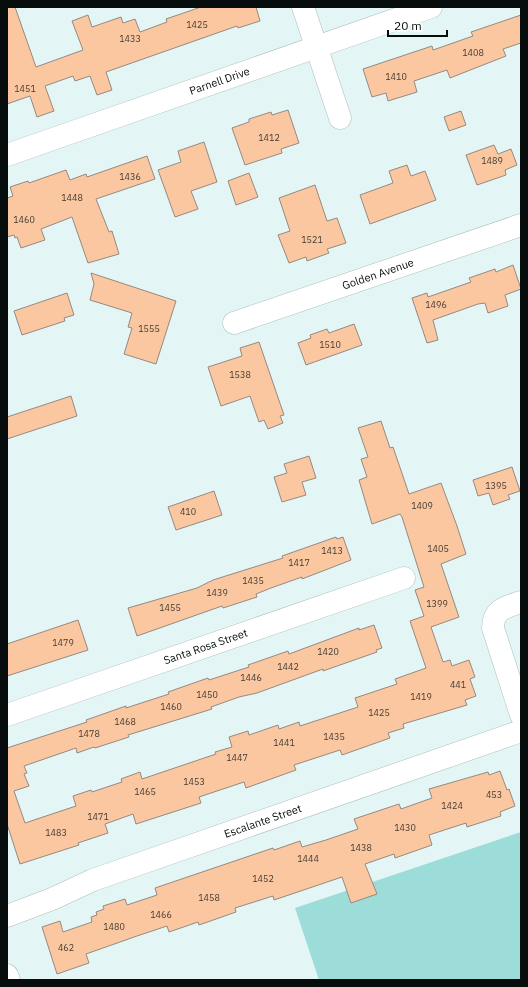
<svg xmlns="http://www.w3.org/2000/svg" width="528" height="987" viewBox="0 0 528 987" font-family="'IBM Plex Sans',sans-serif">
	<style>
		.green { fill: #9cdcd9 }
		.building { fill: #fac7a1; stroke: #968980 }
		.lines { fill: none; stroke-linecap: round; stroke-linejoin: round }
		.minor-casing { stroke: #acbfbe; stroke-width: 23 }
		.minor { stroke: #fff; stroke-width: 22 }
		.labels { text-anchor: middle; dominant-baseline: central; stroke-width: 3; stroke-linejoin: round; paint-order: stroke }
		.number-label { font-size: 9px; fill: #443c31 }
		.street-label { font-size: 11px; fill: #070d0c; stroke: #fff }
	</style>
	<rect width="100%" height="100%" fill="#e3f6f5"/>
	<path class="green" d="M521,832v148h-202l-24,-72z"/>
	<path class="building" d="M7,7h8l21,60 47,-17 -11,-29 16,-6 4,12 29,-10 2,6 12,-4 5,13 27,-10 -1,-3 35,-12h55l4,14 -22,7 -1,-2 -131,46 6,18 -15,5 -7,-19 -15,5 -2,-5 -28,10 9,25 -17,6 -7,-21 -23,8z
		M521,15v28l-18,6 3,7 -56,22 -3,-8 -33,11 3,11 -29,9 -2,-8 -14,4 -9,-28 69,-23 1,4 40,-14 -2,-4z
		M288,110l11,33 -18,6 1,4 -37,12 -13,-37 17,-6v-3l22,-7 1,3z
		M461,111l5,14 -17,6 -5,-14z
		M204,142l13,40 -26,9 7,18 -23,8 -17,-47 23,-8 -3,-11z
		M494,145l4,9 13,-5 6,16 -12,5 1,5 -29,10 -11,-30z
		M147,156l8,23 -59,20 13,33 3,-1 7,23 -31,9 -16,-46 -31,12 4,11 -24,8 -4,-11 -2,1 -1,-3 -7,2v-39l6,-2 -3,-9 18,-6 1,2 37,-13 4,10 16,-6 1,3z
		M407,165l4,11 14,-5 11,29 -66,24 -10,-29 33,-12 -4,-12z
		M249,173l9,24 -22,8 -8,-24z
		M315,185l12,36 10,-3 9,25 -19,6 2,4 -22,8 -1,-4 -17,6 -11,-28 12,-4 -11,-33z
		M513,265l8,24 -16,6 3,11 -20,7 -3,-10 -7,1 -45,16 5,20 -11,3 -15,-45 15,-5 1,4 43,-15 -2,-4 26,-9 1,3z
		M91,273l85,28 -20,63 -32,-10 8,-26 -4,-1 4,-14 -42,-13 4,-16z
		M67,293l7,22 -10,3 1,3 -43,14 -8,-24z
		M354,324l8,21 -56,20 -8,-22 13,-5 -1,-3 17,-6 2,4z
		M259,342l25,73 -4,1 3,7 -15,6 -4,-9 -5,2 -9,-26 -29,10 -13,-39 34,-11 -2,-8z
		M71,396l6,20 -70,23v-22z
		M381,421l9,27 3,-1 16,47 32,-11 16,43 9,28 -25,10 18,53 -28,10 12,35 7,-2 2,6 17,-6 6,17 -5,2 6,17 -11,4 2,5 -64,19 1,4 -16,5 2,5 -48,17 -2,-5 -46,15 2,5 -50,18 -2,-6 -45,15 2,6 -65,21 -3,-10 -28,10 3,9 -30,10 1,2 -59,19 -13,-40v-76l80,-26 -1,-2 40,-14v2l43,-14 -1,-2 40,-14 1,2 40,-13 -1,-2 40,-14 1,3 70,-26v2l15,-5 8,23 -6,2 1,2 -54,19v-2l-66,24 -18,4 -28,10 1,2 -84,26 1,2 -34,11 -1,-1 -17,6 -1,-5 -52,18 3,7 -3,1 5,12 -15,5 11,32 51,-17 -3,-10 18,-6 1,2 30,-10 -1,-3 19,-7 2,7 74,-25 -1,-2 17,-5 -3,-10 19,-6 1,4 29,-10 1,4 20,-7 1,4 58,-19 -3,-9 42,-14 -2,-5 31,-11 -16,-47 14,-5 -9,-26 9,-3 -22,-70 -2,-3 -28,10 -13,-44 8,-3 -6,-18 7,-2 -10,-29z
		M309,456l7,22 -14,4 4,13 -24,7 -8,-25 13,-4 -3,-9z
		M512,467l8,24 -12,4 2,4 -17,6 -4,-12 -11,3 -5,-16z
		M214,491l8,24 -46,15 -8,-23z
		M336,537l1,2 6,-2 8,23 -49,19v-2l-31,11 -15,6 1,3 -34,11 -1,-2 -85,30 -9,-28 69,-20 16,-8 70,-22 -1,-2z
		M78,620l10,30 -81,26v-32z
		M500,771l7,19 2,-1 6,17 -15,6 1,4 -34,11 -1,-4 -37,12 3,10 -37,13 -1,-4 -29,10 12,30 -26,9 -9,-26 -68,23 -1,-4 -38,12 1,4 -37,13 -1,-3 -29,10 -2,-6 -30,10 -51,18 3,9 -32,11 -15,-47 18,-6 3,11 29,-10 -1,-5 6,-2 -1,-3 8,-3 -1,-3 22,-7 2,6 30,-10 -2,-7 118,-40 1,2 26,-9 2,6 24,-7 32,-11 -4,-10 45,-15 2,5 31,-11 -3,-9 59,-17 1,3z"/>
	<g class="lines">
		<defs>
			<g id="minor">
				<path d="M303,7l37,111"/>
				<path id="s1" d="M7,155l424,-148"/>
				<path id="s2" d="M234,323l287,-98"/>
				<path d="M521,602c-15,5 -28,7 -28,26l28,87"/>
				<path id="s3" d="M7,715l397,-137"/>
				<path id="s4" d="M7,916l45,-17 41,-19 428,-149"/>
				<path d="M7,975l2,5"/>
			</g>
		</defs>
		<use href="#minor" class="minor-casing"/>
		<use href="#minor" class="minor"/>
	</g>
	<g class="labels">
		<g class="number-label">
			<text x="197" y="24">1425</text>
			<text x="130" y="38">1433</text>
			<text x="473" y="52">1408</text>
			<text x="396" y="76">1410</text>
			<text x="25" y="88">1451</text>
			<text x="269" y="137">1412</text>
			<text x="492" y="160">1489</text>
			<text x="130" y="176">1436</text>
			<text x="72" y="197">1448</text>
			<text x="24" y="219">1460</text>
			<text x="312" y="239">1521</text>
			<text x="436" y="304">1496</text>
			<text x="149" y="328">1555</text>
			<text x="330" y="344">1510</text>
			<text x="240" y="374">1538</text>
			<text x="496" y="485">1395</text>
			<text x="422" y="505">1409</text>
			<text x="188" y="511">410</text>
			<text x="438" y="548">1405</text>
			<text x="332" y="550">1413</text>
			<text x="299" y="562">1417</text>
			<text x="253" y="580">1435</text>
			<text x="217" y="592">1439</text>
			<text x="437" y="603">1399</text>
			<text x="170" y="607">1455</text>
			<text x="63" y="642">1479</text>
			<text x="328" y="651">1420</text>
			<text x="288" y="666">1442</text>
			<text x="251" y="677">1446</text>
			<text x="458" y="684">441</text>
			<text x="207" y="694">1450</text>
			<text x="421" y="696">1419</text>
			<text x="171" y="706">1460</text>
			<text x="379" y="712">1425</text>
			<text x="125" y="721">1468</text>
			<text x="89" y="733">1478</text>
			<text x="334" y="736">1435</text>
			<text x="284" y="742">1441</text>
			<text x="237" y="757">1447</text>
			<text x="194" y="781">1453</text>
			<text x="145" y="791">1465</text>
			<text x="494" y="794">453</text>
			<text x="452" y="805">1424</text>
			<text x="98" y="816">1471</text>
			<text x="405" y="827">1430</text>
			<text x="56" y="832">1483</text>
			<text x="361" y="847">1438</text>
			<text x="308" y="858">1444</text>
			<text x="263" y="878">1452</text>
			<text x="209" y="897">1458</text>
			<text x="161" y="914">1466</text>
			<text x="114" y="926">1480</text>
			<text x="66" y="947">462</text>
		</g>
		<g class="street-label">
			<text stroke="none"><textPath href="#s1" startOffset="225">Parnell Drive</textPath></text>
			<text stroke="none"><textPath href="#s2" startOffset="152">Golden Avenue</textPath></text>
			<text stroke="none"><textPath href="#s3" startOffset="210">Santa Rosa Street</textPath></text>
			<text stroke="none"><textPath href="#s4" startOffset="273">Escalante Street</textPath></text>
		</g>
	</g>
	<rect width="528" height="987" fill="none" stroke="#070d0c" stroke-width="16"/>
	<path d="M388 30v6h59v-6" fill="none" stroke="#070d0c" stroke-width="2"/>
	<text x="394" y="30" font-size="12" fill="#070d0c" stroke="#ffffff" stroke-width="3" paint-order="stroke">20 m</text>
</svg>
